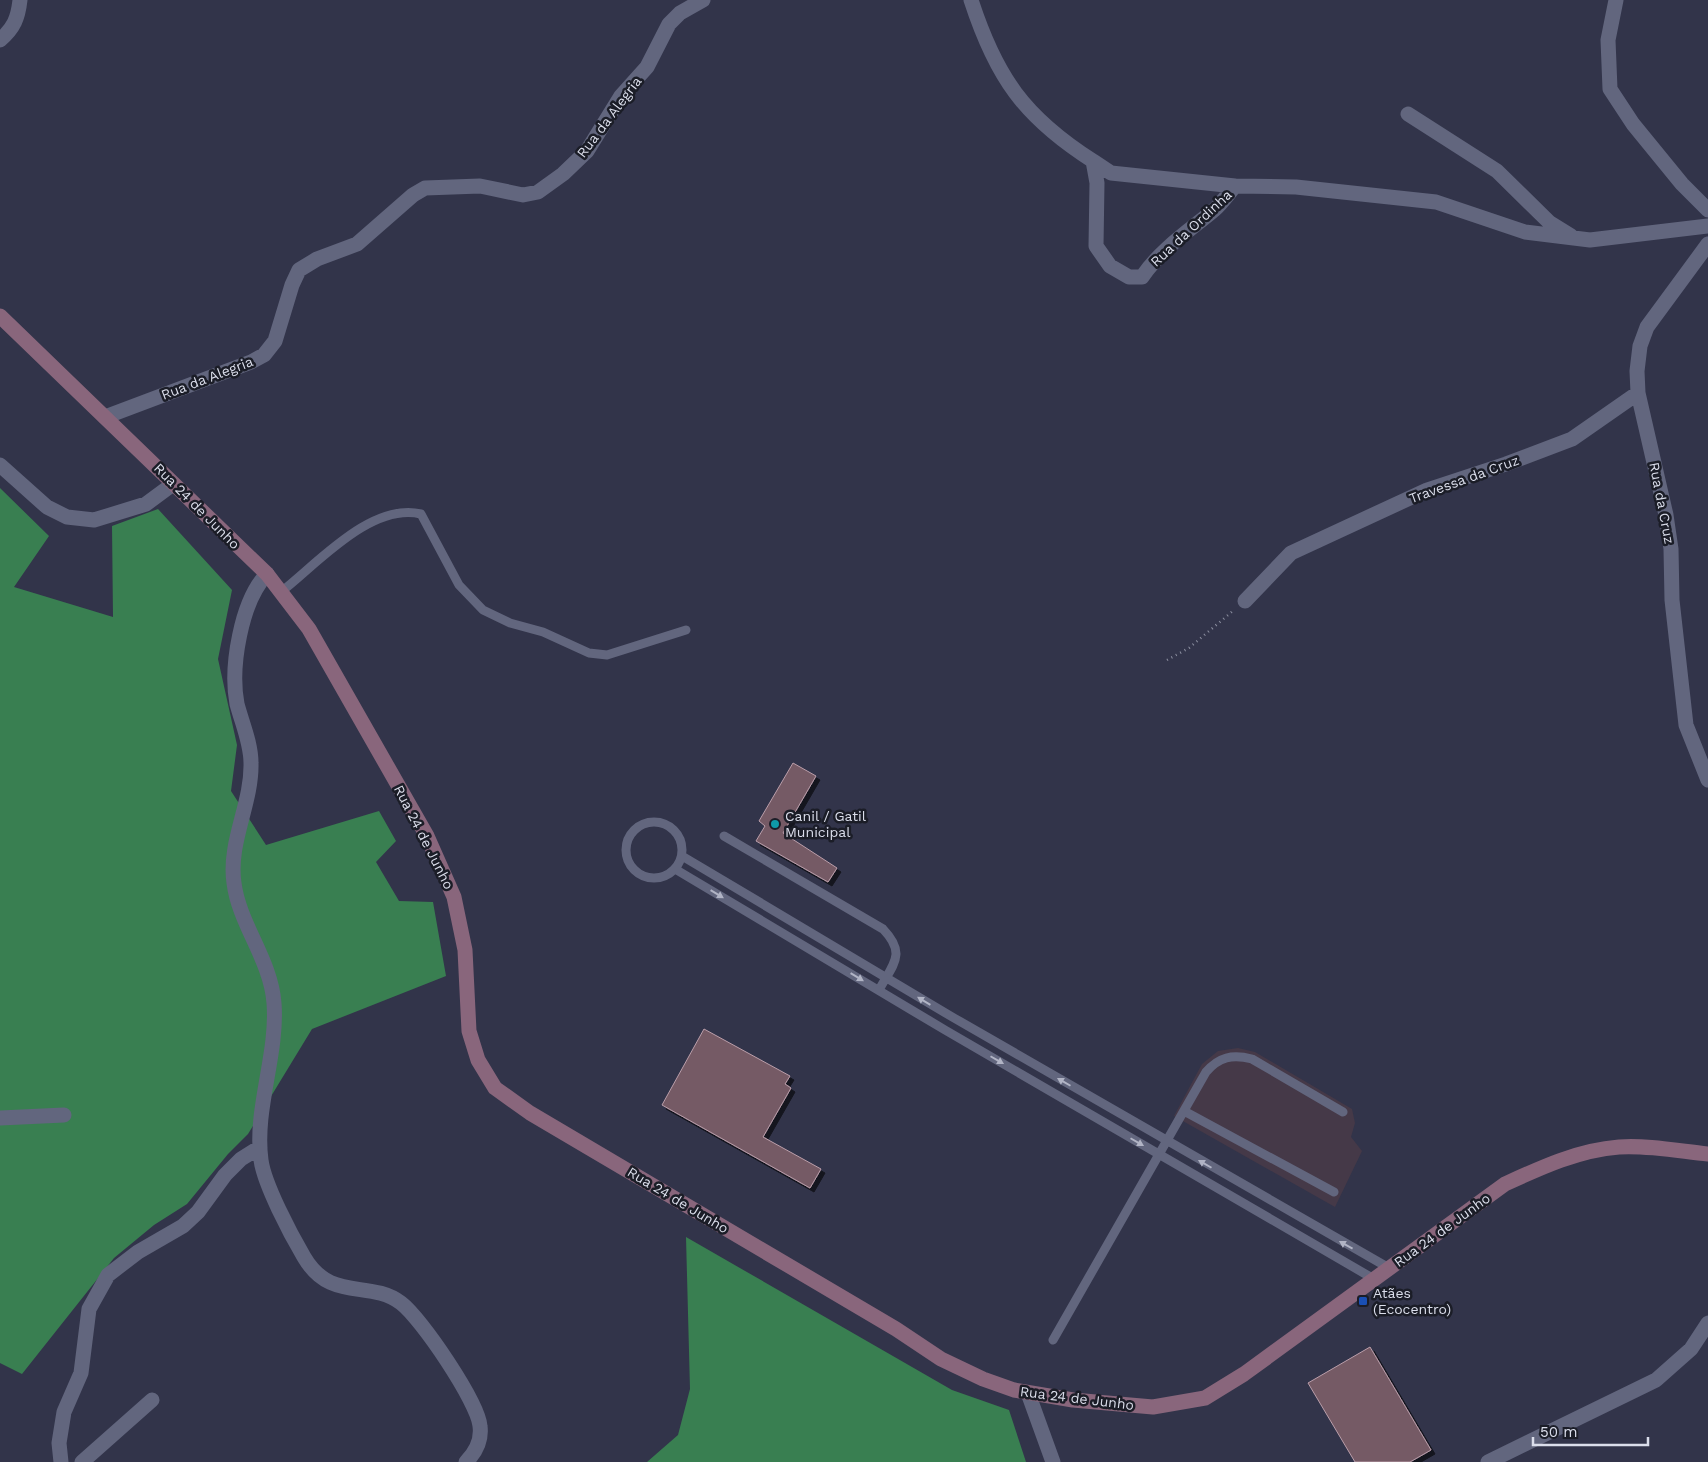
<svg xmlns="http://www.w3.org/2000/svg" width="1708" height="1462" viewBox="0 0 1708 1462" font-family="'Work Sans',sans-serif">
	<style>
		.industrial { fill: #453948 }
		.forest { fill: #397f51 }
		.building { fill: #745a65; stroke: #bb9eaa; filter: url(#shadow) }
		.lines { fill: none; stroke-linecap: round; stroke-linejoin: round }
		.path { stroke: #8c8fa0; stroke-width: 2.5; stroke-dasharray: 1 4; stroke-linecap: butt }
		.lane { stroke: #62667e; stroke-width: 9 }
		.street { stroke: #62667e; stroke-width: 15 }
		.secondary { stroke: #89667c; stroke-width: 15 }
		.oneway { fill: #b1b4c5 }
		.culture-dot { fill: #0f9aa8; stroke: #1b1d27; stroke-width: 2 }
		.transit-dot { fill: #1a4fb4; stroke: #1b1d27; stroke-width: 2 }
		.labels { text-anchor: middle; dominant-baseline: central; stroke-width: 5; stroke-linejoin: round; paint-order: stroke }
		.street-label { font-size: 14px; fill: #dbdeeb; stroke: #1b1d27 }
		.poi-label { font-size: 14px; fill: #dbdeeb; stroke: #1b1d27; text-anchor: start }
	</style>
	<defs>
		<filter id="shadow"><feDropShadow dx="4" dy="4" stdDeviation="0" flood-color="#0009"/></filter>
	</defs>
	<rect width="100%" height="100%" fill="#32344a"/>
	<path class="industrial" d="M1238,1048l17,4 97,57 3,14 -4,14 11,14 -27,56 -161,-91 28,-52 16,-13z"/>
	<path class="forest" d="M0,488l49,48 -35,51 99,30 -1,-91 46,-17 74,81 -14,69 19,86 -6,46 35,54 113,-34 17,30 -20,21 23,39 34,1 13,74 -134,53 -64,105 -20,20 -41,50 -33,21 -40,33 -92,116 -22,-11z
		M686,1237l266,153 57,20 17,52h-379l31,-27 12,-46z"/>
	<path class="building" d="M793,763l23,13 -33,57 54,35 -9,14 -72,-41 9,-15 -6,-5z
		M704,1029l86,47 -5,8 6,4 -28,49 58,32 -11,19 -148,-83z
		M1370,1347l61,103 -21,12h-55l-47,-79z"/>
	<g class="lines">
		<path class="path" d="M1167,660l22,-12 45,-38"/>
		<path class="lane" d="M282,591c35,-27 89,-89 139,-77l38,71 24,25 27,13 33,9 46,21 18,2 79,-25
			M626 850a28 28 0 1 1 56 0a28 28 0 1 1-56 0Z
			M724,836l159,93c24,25 10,35 -4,61
			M682,856l272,162 435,250
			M675,869l270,161 429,249
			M1184,1111l150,81
			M1053,1340l153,-268c13,-15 26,-18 46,-13l91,53"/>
		<path class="street" d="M971,0c25,77 53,117 122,161l4,22 -1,63 14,20 19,11h13c19,-28 47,-46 72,-67 8,-7 14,-16 21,-24l61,1 140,15 89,30 65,8 118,-14
			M1616,0l-8,40 2,49 23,35 49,60 26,26
			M0,40c14,-12 18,-22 20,-40
			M1408,114l89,57 53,52 21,13
			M1093,161l18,12 124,13
			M1708,244l-61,83 -7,19 -3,25 1,22 28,122 5,34 1,51 14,125 22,55
			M105,417l146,-55 13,-7 11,-14 17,-56 7,-15 18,-11 40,-15 56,-49 12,-7 55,-2 43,9 15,-3 25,-18 24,-23 34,-55 26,-29 22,-43 11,-11 23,-13
			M0,465l47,42 20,10 27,3 52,-16 27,-20
			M267,574c-26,27 -37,93 -30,130 5,19 14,39 14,59 1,41 -23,79 -17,120 5,41 37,77 40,120 4,52 -20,106 -13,157 3,24 30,75 43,97 27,46 65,22 97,46 20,15 77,99 79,123 2,15 -4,26 -14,36
			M1245,601l46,-48 136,-63 79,-26 66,-25 66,-46
			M0,1118l64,-3
			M1028,1393l25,69
			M61,1462l-2,-19 5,-31 17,-39 8,-64 19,-34 30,-23 45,-26 15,-14 27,-37 16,-16 19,-12
			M82,1462l70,-62
			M1488,1462l168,-82 35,-31 17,-26"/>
		<path class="secondary" d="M0,316l267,258 42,55 118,207 27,61 11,53 4,81 9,29 17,28 35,25 366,216 45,30 42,20 31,11 59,10 80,7 52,-9 39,-24 261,-190c37,-17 74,-34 114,-37 29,-2 60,4 89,7"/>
	</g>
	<defs><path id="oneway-solid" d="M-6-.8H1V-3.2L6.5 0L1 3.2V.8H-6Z" transform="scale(1.25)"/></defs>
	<g class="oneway">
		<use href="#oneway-solid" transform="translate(717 894) rotate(31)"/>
		<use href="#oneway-solid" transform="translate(857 977) rotate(31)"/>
		<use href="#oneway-solid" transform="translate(924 1001) rotate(-149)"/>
		<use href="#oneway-solid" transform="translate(997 1060) rotate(30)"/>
		<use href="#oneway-solid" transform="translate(1064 1082) rotate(-150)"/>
		<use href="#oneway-solid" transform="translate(1137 1142) rotate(30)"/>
		<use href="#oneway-solid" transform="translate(1205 1164) rotate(-150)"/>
		<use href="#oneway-solid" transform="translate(1346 1245) rotate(-151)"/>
	</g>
	<circle class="culture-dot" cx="775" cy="824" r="5"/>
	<rect class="transit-dot" x="1358" y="1296" width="10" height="10" rx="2.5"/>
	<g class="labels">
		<g class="street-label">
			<text transform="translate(609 117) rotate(-53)">Rua da Alegria</text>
			<text transform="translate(1191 228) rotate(-43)">Rua da Ordinha</text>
			<text transform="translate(207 378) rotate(-21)">Rua da Alegria</text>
			<text transform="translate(1464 479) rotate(-20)">Travessa da Cruz</text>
			<text transform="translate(1662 503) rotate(79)">Rua da Cruz</text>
			<text transform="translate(197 506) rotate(45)">Rua 24 de Junho</text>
			<text transform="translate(424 837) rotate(63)">Rua 24 de Junho</text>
			<text transform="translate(678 1200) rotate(31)">Rua 24 de Junho</text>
			<text transform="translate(1442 1230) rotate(-36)">Rua 24 de Junho</text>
			<text transform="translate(1077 1398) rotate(7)">Rua 24 de Junho</text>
		</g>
		<g class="poi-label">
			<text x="785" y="816">Canil / Gatil<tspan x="785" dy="16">Municipal</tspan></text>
			<text x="1373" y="1293">Atães<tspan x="1373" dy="16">(Ecocentro)</tspan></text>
		</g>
	</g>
	<path d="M1533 1437v8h115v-8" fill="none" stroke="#dbdeeb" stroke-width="2.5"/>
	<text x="1540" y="1437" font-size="15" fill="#dbdeeb" stroke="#1b1d27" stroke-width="4" paint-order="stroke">50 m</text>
</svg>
